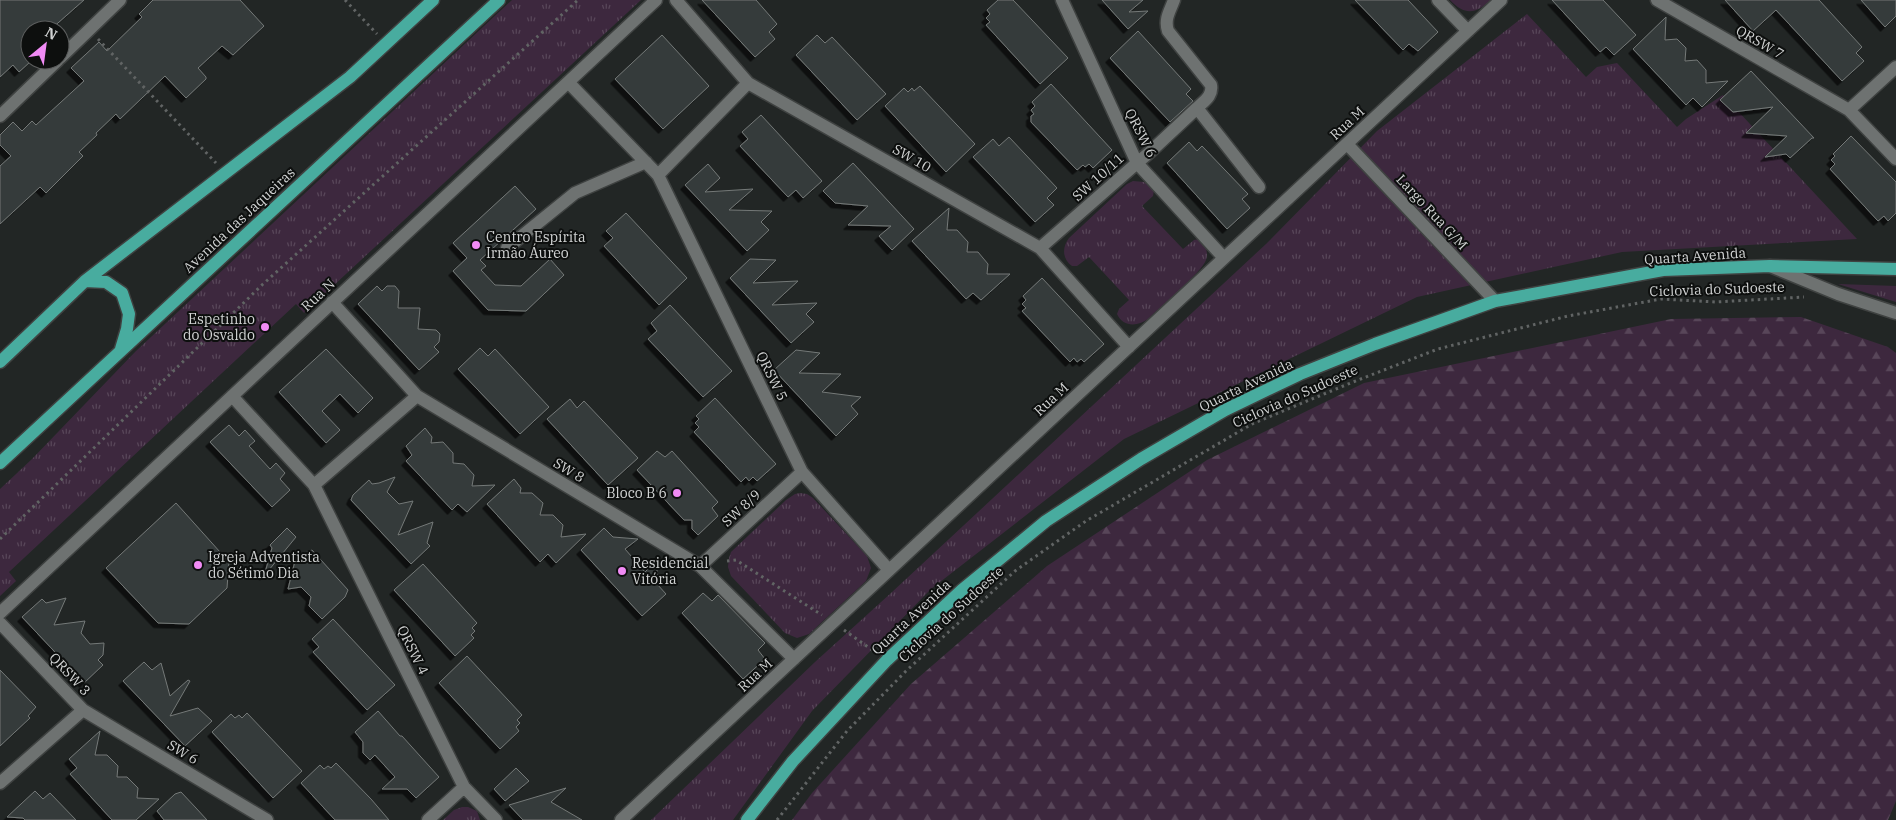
<svg xmlns="http://www.w3.org/2000/svg" width="1896" height="820" viewBox="0 0 1896 820" font-family="'IBM Plex Serif',serif">
	<style>
		.grass { fill: url(#grass-tufts) }
		.forest { fill: url(#forest-firs) }
		.building { fill: #363b3a; stroke: #747978; filter: url(#shadow) }
		.lines { fill: none; stroke-linecap: round; stroke-linejoin: round }
		.minor-casing { stroke: #3f4241; stroke-width: 15 }
		.major-casing { stroke: #3f4241; stroke-width: 15 }
		.path { stroke: #616464; stroke-width: 3; stroke-dasharray: 2.5 4; stroke-linecap: butt }
		.minor { stroke: #6e7271; stroke-width: 12 }
		.major { stroke: #48ac9f; stroke-width: 12 }
		.poi-dot { fill: #f18bf5; stroke: #0d0f0e; stroke-width: 2 }
		.labels { text-anchor: middle; dominant-baseline: central; stroke-width: 4; stroke-linejoin: round; paint-order: stroke }
		.street-label { font-size: 14px; fill: #d1d3d3; stroke: #0d0f0e }
		.poi-label { font-size: 14px; fill: #d1d3d3; stroke: #0d0f0e; text-anchor: start }
	</style>
	<defs>
		<pattern id="grass-tufts" width="24" height="20" patternUnits="userSpaceOnUse" patternTransform="scale(1.25)"><rect width="24" height="20" fill="#3d283e"/><path d="M3 7l-1-3M5 7V3M7 7l1-3M15 17l-1-3M17 17v-4M19 17l1-3" fill="none" stroke="#584659"/></pattern>
		<pattern id="forest-firs" width="22" height="20" patternUnits="userSpaceOnUse" patternTransform="scale(1.25)"><rect width="22" height="20" fill="#3d283e"/><path d="M5 1l3.5 6h-7zM16 11l3.5 6h-7z" fill="#584659"/></pattern>
		<filter id="shadow"><feDropShadow dx="-4.5" dy="4.5" stdDeviation="0" flood-color="#0009"/></filter>
	</defs>
	<rect width="100%" height="100%" fill="#222625"/>
	<path class="grass" d="M512,0h129l-337,313 -8,-9 -287,268 7,9 -16,15v-107l32,-30 104,-108z
		M1450,0h41c-15,14 -26,16 -41,0z
		M1527,14l59,63 11,-10 20,-4 60,64 9,-8 37,-24 134,144 -235,13 -205,45 -293,142 -193,150 -119,122 -79,109h-82l164,-158 76,-69 375,-349 111,-113z
		M1133,181l11,1 10,8 -1,6 -11,10 41,43 11,-9 5,-1c6,6 10,13 7,21 -4,12 -47,48 -58,59 -11,8 -25,8 -31,-5l2,-5 10,-9 -40,-43 -12,9h-5c-10,-7 -10,-19 -3,-28l58,-54z
		M1838,284l58,2v16z
		M800,493l7,1 6,4 54,58 4,12 -5,13 -57,53 -12,4 -12,-5 -54,-57 -3,-9 1,-9 2,-6 55,-52 9,-6z
		M462,807h6l9,4 3,9h-37l11,-10z"/>
	<path class="forest" d="M1801,317l87,30 8,6v448l-8,19h-1096l20,-27 99,-109 136,-118 160,-106 157,-77 307,-64z"/>
	<path class="building" d="M0,0h84l-34,30h-20v32l-11,10 -6,-7 -13,12z
		M153,0h87l24,26 -31,29 -11,-9 -24,22 8,9v2l-20,19 -21,-22 -45,43 -4,-5 -20,19 1,2 -18,17 4,4 -37,37 -6,-6 -40,37v-58l11,-10 -11,-11v-10l13,-13 9,9 10,-10 4,4 48,-44 -13,-13 28,-26 8,9 35,-34 -3,-3z
		M702,0h54l21,24 -8,8 6,7 -20,18z
		M998,0h15l55,58 -28,26 -54,-59 4,-3 -4,-4 4,-4 -3,-4z
		M1102,0h41l-14,12 19,-1 -20,18z
		M1355,0h53l30,32 -20,19 -9,-7 -6,6z
		M1552,0h51l33,35 -22,20 -8,-8 -6,5z
		M1725,0h94l43,47 -6,6 8,8 -22,20 -66,-71 -23,21z
		M1861,0h35v16l-11,11z
		M1666,17l-1,23 12,-1 9,9 -1,13 12,-1 9,10v13l22,-2 -26,26 -9,-9 -7,7 -53,-56z
		M1138,31l53,58 -5,5 7,7 -23,21 -60,-64z
		M662,35l47,51 -46,43 -48,-50z
		M817,35l8,8 7,-6 54,57 -29,26 -61,-65z
		M1751,71l63,67h-2l-22,20 -4,-4 -21,3 22,-21 -41,-3 27,-26 -40,5 -13,-12z
		M1051,84l61,66 -19,18 -4,-4 -4,3 -2,-2 -6,5 -46,-48v-6l3,-2 -3,-4 4,-4 -3,-4z
		M920,86l55,58 -29,28 -61,-66 19,-18 4,4 4,-4 2,3z
		M761,115l61,66 -19,17 -7,-8 -8,7 -48,-51 8,-7 -6,-7z
		M1851,136l45,46v31l-8,8 -4,-5 -6,5 -48,-52 5,-5 -4,-4 4,-4 -2,-2z
		M1009,137l48,51 -10,10 7,7 -19,17 -62,-65 20,-18 6,7z
		M1189,142l8,9 5,-5 46,48 -6,5 8,9 -23,21 -60,-66z
		M853,163l61,66 -22,21 -13,-14 12,-10 -43,-1 20,-19 -33,-3 -12,-12z
		M708,164l12,14 -15,14 48,-3 -24,21 43,1 -11,11 8,8 -22,21 -62,-66z
		M515,186l21,23 -56,51 6,6 -5,4 14,15 26,1 29,-27 14,16 -38,36 -38,-1 -35,-39 14,-13 -14,-15z
		M949,208l-2,22h10l11,12 -1,10h11l10,12 -1,10h23l-29,26 -8,-7 -7,6 -54,-58z
		M626,213l61,65 -28,27 -55,-59 9,-8 -7,-7z
		M750,259l26,1 -23,23 45,-2 -26,24 45,-2 -11,11 8,8 -23,21 -61,-65z
		M1042,278l62,66 -20,18 -3,-3 -4,3 -3,-4 -4,4 -48,-51 4,-3 -4,-4 4,-4 -3,-4z
		M377,286l5,5 5,-5h8l4,5 -1,17h22l-2,21 18,1 4,4 -1,8 -5,5 5,5 -20,18 -61,-66z
		M670,305l62,66 -29,26 -55,-58 9,-8 -6,-8z
		M480,348l8,8 7,-7 54,58 -29,27 -62,-65z
		M326,349l47,49 -15,15 -18,-19 -18,17 18,19 -14,13 -47,-51z
		M796,350l24,3 -21,20 42,1 -19,18 39,5 -10,9 7,8 -22,22 -62,-66z
		M715,398l61,66 -19,17 -4,-4 -4,4 -3,-4 -5,5 -47,-50 5,-5 -4,-4 4,-4 -3,-3z
		M570,399l7,9 7,-7 54,57 -30,27 -61,-66z
		M229,425l10,11 6,-6 10,11 -6,5 21,23 6,-6 9,10 -5,6 10,11 -18,17 -62,-65z
		M425,428l7,9 -1,6 12,-1 10,11v10l11,1 10,11 -2,11 23,-1 -28,27 -9,-8 -6,6 -46,-49 6,-6 -6,-9z
		M657,451l8,6 7,-6 46,51 -6,6 6,8 -20,19 -6,-6v-9h-8l-47,-50z
		M395,477l-8,15 12,12 14,-3 -15,34 35,-13 -6,21 3,3 -19,18 -60,-64 2,-5 16,-15 3,4 7,-1z
		M514,479l7,9 -1,5h12l11,10 -3,12h13l10,10 -2,12 25,-3 -30,29 -8,-9 -8,8 -53,-58z
		M176,503l53,59 -2,26 -38,36 -31,-1 -52,-55z
		M287,528l9,9 -32,39 8,-28 -2,-3z
		M604,528l9,9 25,2 -13,10 20,23 12,-12v24l9,10 -24,22 -61,-66z
		M312,550l36,40 -3,7 -23,22 -13,-13 2,-9 -10,-10 -13,2 8,-32z
		M423,564l54,59 -5,5 3,3 -4,4 3,3 -19,18 -61,-66z
		M703,593l9,8 6,-6 47,48 -7,7 7,9 -22,20 -61,-66z
		M66,598l-12,27 31,-4 -4,12 9,11 14,-1 -1,12 -5,5 5,5 -19,18 -62,-66 20,-18 4,4z
		M333,619l62,66 -28,25 -54,-58 6,-5 -7,-8z
		M467,656l55,59 -5,5 3,3 -4,4 3,4 -19,18 -61,-66z
		M144,662l8,8 9,-7 9,33 18,-16 2,1 -20,35 28,-8 14,13 -27,25 -62,-65z
		M0,670l36,37 -8,9 2,2 -30,28z
		M378,711l22,25h2l37,41 -23,21 -9,-9h-25l13,-12 -20,-22 -5,5 -7,-7v-11l-8,-10z
		M247,713l55,58 -29,27 -61,-66 19,-18 4,4 4,-3 3,3z
		M100,731l-5,24h12l11,11 -1,11h10l11,11 -1,10 22,1 -23,21h-24l-42,-46 7,-6 -8,-9z
		M336,763l35,36 18,21h-54l-34,-37 19,-18 4,4 4,-3 3,2z
		M516,768l13,13 -24,20 -11,-12z
		M566,788l-15,14 31,18h-59l-14,-15z
		M35,791l8,8 7,-6 26,27h-51l-2,-2 -16,-1z
		M181,792l15,16 11,12h-43l-7,-9 18,-17z"/>
	<g class="lines">
		<defs>
			<path id="minor" d="M676,0l72,83 292,165 89,99
				M1062,0l75,163 87,95
				M1174,0c-4,11 -10,19 -6,31l43,54c2,11 -7,16 -14,23l62,79
				M1438,0l30,31
				M1657,0l192,110 47,49
				M60,58l60,-58
				M568,82l90,93 144,297 87,98
				M1849,110l47,-43
				M0,116l58,-56
				M1347,144l148,157
				M658,175l90,-92
				M507,248l68,-55 71,-31
				M1040,248l97,-85 13,-11 47,-44
				M1770,266l68,28 58,19
				M332,302l85,94 283,170 94,93
				M232,396l82,89 150,302 32,33
				M314,485l103,-89
				M700,566l102,-94
				M0,613l656,-613
				M0,623l83,87 -83,73
				M83,710l184,110
				M428,820l36,-33
				M621,820l880,-820"/>
			<path id="major" d="M85,281l21,1 16,11 7,21 -2,15 -6,20
				M0,362l85,-81 265,-204 83,-77
				M0,463l499,-463
				M747,820l46,-59 94,-101 75,-70 84,-69 95,-62 84,-49 75,-36 75,-30 120,-43 168,-31 107,-4 126,3"/>
		</defs>
		<use href="#minor" class="minor-casing"/>
		<use href="#major" class="major-casing"/>
		<path class="path" d="M345,0l32,34
			M98,39l118,124
			M0,539l262,-254 316,-285
			M727,561l9,-1 86,55
			M844,630l31,22
			M777,820l70,-89 59,-60 109,-100 71,-50 166,-97 101,-42 85,-33 130,-33 93,-17 55,3 88,-5"/>
		<use href="#minor" class="minor"/>
		<use href="#major" class="major"/>
	</g>
	<g class="poi-dot">
		<circle cx="476" cy="245" r="5"/>
		<circle cx="265" cy="327" r="5"/>
		<circle cx="677" cy="493" r="5"/>
		<circle cx="198" cy="565" r="5"/>
		<circle cx="622" cy="571" r="5"/>
	</g>
	<g class="labels">
		<g class="street-label">
			<text transform="translate(1760 42) rotate(30)">QRSW 7</text>
			<text transform="translate(1347 123) rotate(-43)">Rua M</text>
			<text transform="translate(1141 133) rotate(63)">QRSW 6</text>
			<text transform="translate(912 158) rotate(30)">SW 10</text>
			<text transform="translate(1098 177) rotate(-42)">SW 10/11</text>
			<text transform="translate(1432 212) rotate(47)">Largo Rua G/M</text>
			<text transform="translate(239 220) rotate(-43)">Avenida das Jaqueiras</text>
			<text transform="translate(1695 256) rotate(-4)">Quarta Avenida</text>
			<text transform="translate(1717 289) rotate(-2)">Ciclovia do Sudoeste</text>
			<text transform="translate(318 295) rotate(-43)">Rua N</text>
			<text transform="translate(772 376) rotate(64)">QRSW 5</text>
			<text transform="translate(1246 385) rotate(-26)">Quarta Avenida</text>
			<text transform="translate(1295 396) rotate(-24)">Ciclovia do Sudoeste</text>
			<text transform="translate(1051 399) rotate(-43)">Rua M</text>
			<text transform="translate(569 470) rotate(31)">SW 8</text>
			<text transform="translate(741 508) rotate(-43)">SW 8/9</text>
			<text transform="translate(951 614) rotate(-42)">Ciclovia do Sudoeste</text>
			<text transform="translate(911 617) rotate(-43)">Quarta Avenida</text>
			<text transform="translate(413 650) rotate(64)">QRSW 4</text>
			<text transform="translate(70 674) rotate(47)">QRSW 3</text>
			<text transform="translate(755 675) rotate(-43)">Rua M</text>
			<text transform="translate(183 752) rotate(31)">SW 6</text>
		</g>
		<g class="poi-label">
			<text x="486" y="237">Centro Espírita<tspan x="486" dy="16">Irmão Áureo</tspan></text>
			<text x="255" y="319" text-anchor="end">Espetinho<tspan x="255" dy="16">do Osvaldo</tspan></text>
			<text x="667" y="493" text-anchor="end">Bloco B 6</text>
			<text x="208" y="557">Igreja Adventista<tspan x="208" dy="16">do Sétimo Dia</tspan></text>
			<text x="632" y="563">Residencial<tspan x="632" dy="16">Vitória</tspan></text>
		</g>
	</g>
	<g transform="translate(45 45) rotate(29)"><circle r="24" fill="#0d0f0e" stroke="#5b5d5d"/>
	<path d="M0-4L9 19L0 12L-9 19Z" fill="#f18bf5"/>
	<text y="-8" font-size="14" font-weight="bold" text-anchor="middle" fill="#d1d3d3">N</text>
	</g>
</svg>
